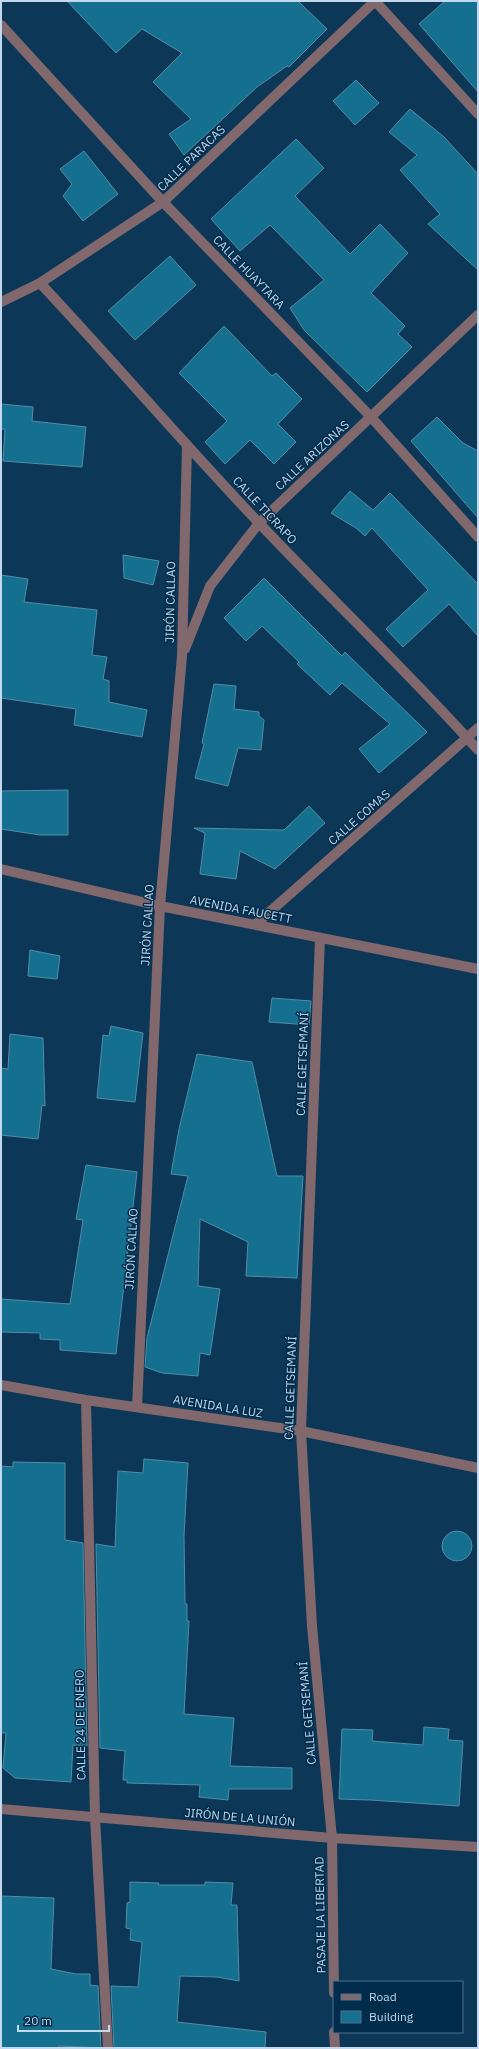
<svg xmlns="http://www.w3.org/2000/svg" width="479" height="2049" viewBox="0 0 479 2049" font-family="'IBM Plex Sans',sans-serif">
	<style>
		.building { fill: #14708e; stroke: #518da6 }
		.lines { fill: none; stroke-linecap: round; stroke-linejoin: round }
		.minor { stroke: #81686c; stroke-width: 10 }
		.labels { text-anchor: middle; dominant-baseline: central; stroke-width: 3; stroke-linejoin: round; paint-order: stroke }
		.street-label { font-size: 12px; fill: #c3d8ec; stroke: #012c4c }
	</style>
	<rect width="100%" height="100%" fill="#0d3757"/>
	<path class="building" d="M67,1h231l29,28 -38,38 -2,-1 -30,21 -73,68 -15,-21 22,-15 -38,-37 29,-29 -40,-24 -26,24z
		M445,1h33v91l-59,-68z
		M356,80l23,23 -24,22 -22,-24z
		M410,109l34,28 34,37v96l-50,-46 12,-10 -40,-44 17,-15 -28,-23z
		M296,139l28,29 -29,28 55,58 30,-30 28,29 -37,40 34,33 -7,8 14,13 -45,45 -63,-62 -14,-22 34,-28 -54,-55 -30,26 -29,-32z
		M84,151l34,43 -35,27 -20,-25 9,-12 -12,-15z
		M170,256l26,29 -61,55 -27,-29z
		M224,326l48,50 4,-3 26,26 -24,25 18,18 -22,22 -24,-24 -25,24 -20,-22 22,-21 -48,-48z
		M1,404l32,3 -1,14 54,6 -4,40 -79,-6 2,-32h-4z
		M437,417l26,26 15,8v67l-67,-77z
		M350,491l23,19 17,-17 88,91v52l-29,-32 -46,43 -17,-18 42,-39 -56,-62 -7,8 -9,-8 -25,-15z
		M123,555l36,6 -6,24 -29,-7z
		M1,575l27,4 -4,23 73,8 -5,45 15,2 -4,22 6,2v21l38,8 -5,27 -68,-12 2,-16 -75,-11z
		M264,578l78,78 3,-4 82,80 -48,41 -20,-24 31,-25 -48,-41 -12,12 -33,-31 2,-2 -37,-36 -16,15 -22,-23z
		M214,684l22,2 -2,23 25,3v4l5,4 -3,30 -23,-2 -10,38 -33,-8 9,-34 -2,-1z
		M68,790v45h-28l-39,-6v-38z
		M309,806l16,17 -50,46 -35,-18 -4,28 -36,-5 5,-41 -11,-5 90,2z
		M30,950l30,6 -3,23 -29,-3z
		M272,998l39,3 -2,24 -40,-3z
		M111,1026l32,7 -8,69 -38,-4 6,-63 6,1z
		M10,1034l33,4 2,68 -3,-1 -4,34 -37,-4v-67l7,1z
		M197,1054l55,8 25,114h26l-6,102 -51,-2 2,-34 -48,-23 -2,67 22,3 -10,66 -10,-2 -2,23 -36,-3 -17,-6 2,-29 41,-162 -17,-2 8,-45z
		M86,1165l51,7 -21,182 -56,-4v-10l-20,-1v-6l-39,-1v-33l69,5 13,-84 -7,-1z
		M144,1459l44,4 -4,73 1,68h2v17h2l-5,93 50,4 -4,48 62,2v21h-63l-1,11 -29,-3 1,-12 -73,-2v-3h-4l2,-29 -25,-3 -4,-204 19,3 3,-76 25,2z
		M13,1462l52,1v77l18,3 4,203 -14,-1 -2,37 -56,-4 -12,-10 3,-35h-5v-267l12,1z
		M442 1546a15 15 0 1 1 30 0a15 15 0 1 1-30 0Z
		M424,1727l25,2 -1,11 15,1 -4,65 -89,-6 -31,-1 3,-70 31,1 -1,11 51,4z
		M130,1882l29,1 -1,2h47v-3l28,1 -2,22h6l2,76 -22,-4 -37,-1 -3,46 89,10 -1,16h-151l-3,-62 27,1 4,-45 -12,-2 1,-11 -5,-1 1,-25 3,-1z
		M1,1896l53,2 -3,71 25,5h14v11l8,1 3,62 -42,-2v2h-58z"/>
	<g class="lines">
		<path class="minor" d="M375,1l103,113
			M1,25l162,177 208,215 107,120
			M40,283c74,79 144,161 219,240 72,76 149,149 219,227
			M1,302l39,-19 123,-81 212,-201
			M185,649l25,-63 49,-63 219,-208
			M1,869l159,37 318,63
			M256,924l222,-196
			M320,938l-19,493 11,195 20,212 2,155
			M1,1385l85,15 215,31 177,37
			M86,1400l9,418 13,230
			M137,1407l23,-501 22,-250 5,-211
			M1,1809l331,29 146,9
			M334,2032l1,16"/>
	</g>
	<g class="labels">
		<g class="street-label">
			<text transform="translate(191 158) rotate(-44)">CALLE PARACAS</text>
			<text transform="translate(249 272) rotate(46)">CALLE HUAYTARA</text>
			<text transform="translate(312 455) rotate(-43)">CALLE ARIZONAS</text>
			<text transform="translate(265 510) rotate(47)">CALLE TICRAPO</text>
			<text transform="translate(170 602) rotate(-89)">JIRÓN CALLAO</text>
			<text transform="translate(359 817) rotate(-41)">CALLE COMAS</text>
			<text transform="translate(241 909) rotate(11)">AVENIDA FAUCETT</text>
			<text transform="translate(147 925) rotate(-87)">JIRÓN CALLAO</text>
			<text transform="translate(302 1064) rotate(-88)">CALLE GETSEMANÍ</text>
			<text transform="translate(131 1249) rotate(-87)">JIRÓN CALLAO</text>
			<text transform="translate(290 1388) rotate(-88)">CALLE GETSEMANÍ</text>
			<text transform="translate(218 1406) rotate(9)">AVENIDA LA LUZ</text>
			<text transform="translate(307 1713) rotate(-95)">CALLE GETSEMANÍ</text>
			<text transform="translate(80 1725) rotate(-91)">CALLE 24 DE ENERO</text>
			<text transform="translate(240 1817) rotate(5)">JIRÓN DE LA UNIÓN</text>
			<text transform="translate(320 1915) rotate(-91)">PASAJE LA LIBERTAD</text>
		</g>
	</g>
	<rect width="479" height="2049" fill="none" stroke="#c3d8ec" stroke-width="4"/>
	<rect x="333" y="1981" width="130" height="52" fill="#012c4c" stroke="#4f718c"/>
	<rect x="341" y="1994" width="20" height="6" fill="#81686c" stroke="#4f718c"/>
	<text x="369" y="2001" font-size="12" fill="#c3d8ec">Road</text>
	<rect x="341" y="2011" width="20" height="12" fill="#14708e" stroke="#4f718c"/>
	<text x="369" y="2021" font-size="12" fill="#c3d8ec">Building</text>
	<path d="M18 2025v6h91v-6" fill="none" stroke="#c3d8ec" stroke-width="2"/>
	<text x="24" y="2025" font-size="12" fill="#c3d8ec" stroke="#012c4c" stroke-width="3" paint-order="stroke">20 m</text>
</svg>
